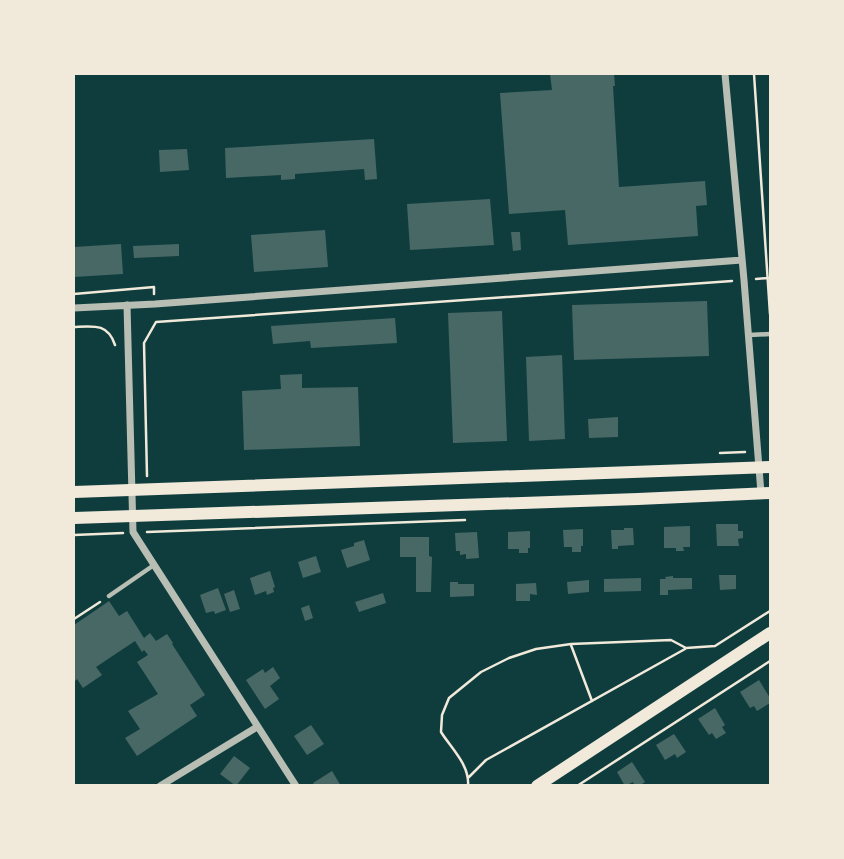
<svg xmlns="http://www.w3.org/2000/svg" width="844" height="859" viewBox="0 0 844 859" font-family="Arial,sans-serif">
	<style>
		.building { fill: #486865 }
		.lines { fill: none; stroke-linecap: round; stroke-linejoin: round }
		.path { stroke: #f1e9da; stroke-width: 2.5 }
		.service { stroke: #b8beb3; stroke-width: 4.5 }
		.minor { stroke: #b8beb3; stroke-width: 7 }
		.secondary { stroke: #f1e9da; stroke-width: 12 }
	</style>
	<rect width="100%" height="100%" fill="#0f3d3e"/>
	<path class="building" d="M550,74h64l1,12h-2l6,101 86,-6 2,24 -11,1 2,30 -130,9 -3,-35 -56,4 -9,-121 52,-3z
		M374,139l3,40 -12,1 -1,-11 -69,5v5l-14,1v-5l-55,3 -1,-30z
		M187,149l2,21 -29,2 -1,-22z
		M490,199l4,46 -84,5 -3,-46z
		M325,230l3,37 -74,5 -3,-37z
		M511,232h9l1,18 -8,1z
		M121,244l2,30 -49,3v-30z
		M179,244v12l-45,2 -1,-12z
		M707,301l2,55 -135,4 -2,-55z
		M502,311l5,130 -54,2 -5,-130z
		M395,318l2,25 -86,5 -1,-7 -37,3 -2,-18z
		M562,355l3,84 -36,2 -3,-84z
		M302,374v14l56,-1 2,59 -116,4 -2,-59 39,-2 -1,-14z
		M618,417v20l-29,1 -1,-19z
		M716,524h22v7h5v7l-5,1 1,7h-22z
		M690,526v21h-7l1,4h-8v-3h-12v-21z
		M624,528h9l1,17 -16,1v3h-6l-1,-19h13z
		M583,529v17h-2v6h-9v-5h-8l-1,-17z
		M530,531v17h-2v5h-9v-4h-11v-17z
		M477,532l2,26 -13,1v-5l-6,1v-4h-4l-1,-18z
		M400,537h29v19l3,1 -1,35h-15v-35h-16z
		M364,540l6,20 -23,8 -6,-18 13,-4v-3z
		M316,556l5,16 -18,6 -5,-16z
		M270,571l5,16 -2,1 1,4 -7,3 -1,-4 -11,4 -5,-17z
		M719,575h17v14l-16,1z
		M673,576v2h19v11l-24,1v5h-8v-16h6l-1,-2z
		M641,578v13l-37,1v-13z
		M589,580v12l-21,2 -1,-12z
		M450,582h8v2h16v12l-24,1z
		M536,583l1,12 -7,-1v7h-14v-17z
		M218,588l8,22 -11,4 -1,-3 -8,2 -6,-18z
		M234,590l6,19 -10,3 -6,-18z
		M383,593l3,10 -27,9 -4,-10z
		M109,601l10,15 8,-5 17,27 6,-5 6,8 11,-7 6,9 -1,1 33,51 -15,10 7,11 -60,40 -12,-18 15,-9 -12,-18 30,-17 -21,-32 11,-7 -4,-5 -2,2 -7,-11 -39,26 6,8 -19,13 -6,-9 -3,3v-57z
		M309,605l4,13 -8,3 -4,-13z
		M273,667l7,11 -10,8 9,13 -14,10 -19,-29 17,-11 2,4z
		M759,680l11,18v5l-13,8 -3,-5 -4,2 -10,-16z
		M715,708l10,17 -3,2 4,6 -10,6 -4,-6 -3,2 -11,-16z
		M311,725l13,19 -17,11 -13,-19z
		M674,734l12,18 -9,6 -2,-4 -10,6 -9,-15z
		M234,756l16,12 -14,18 -16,-12z
		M632,762l13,20 -6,4h-4l-2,-4 -8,4 -8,-14z
		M332,771l9,15h-26l-2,-3z"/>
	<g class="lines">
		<path class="path" d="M754,74l16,240
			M756,279l12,-1
			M74,294l80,-7v7
			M74,327c19,-1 34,-4 41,18
			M720,453l25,-1
			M147,476l-3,-133 12,-21 576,-41
			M147,532l318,-12
			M74,535l49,-2
			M74,619l26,-17
			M571,645l21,56
			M469,777l17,-17 199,-111
			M468,786c2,-21 -17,-38 -27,-54l1,-17 7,-17 32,-26 28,-14 27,-9 35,-5 100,-4 15,8 29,-2 55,-35
			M577,786l193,-125"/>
		<path class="service" d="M749,335l21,-1
			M109,596l45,-31"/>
		<path class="minor" d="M725,74l19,206 17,213
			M127,305l6,227 163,254
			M74,308l81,-4 587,-44
			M160,786l97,-59"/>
		<path class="secondary" d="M74,492l696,-25
			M74,518l564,-19 132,-6
			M537,786l233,-153"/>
	</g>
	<rect width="844" height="859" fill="none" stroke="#f1e9da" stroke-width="150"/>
</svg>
